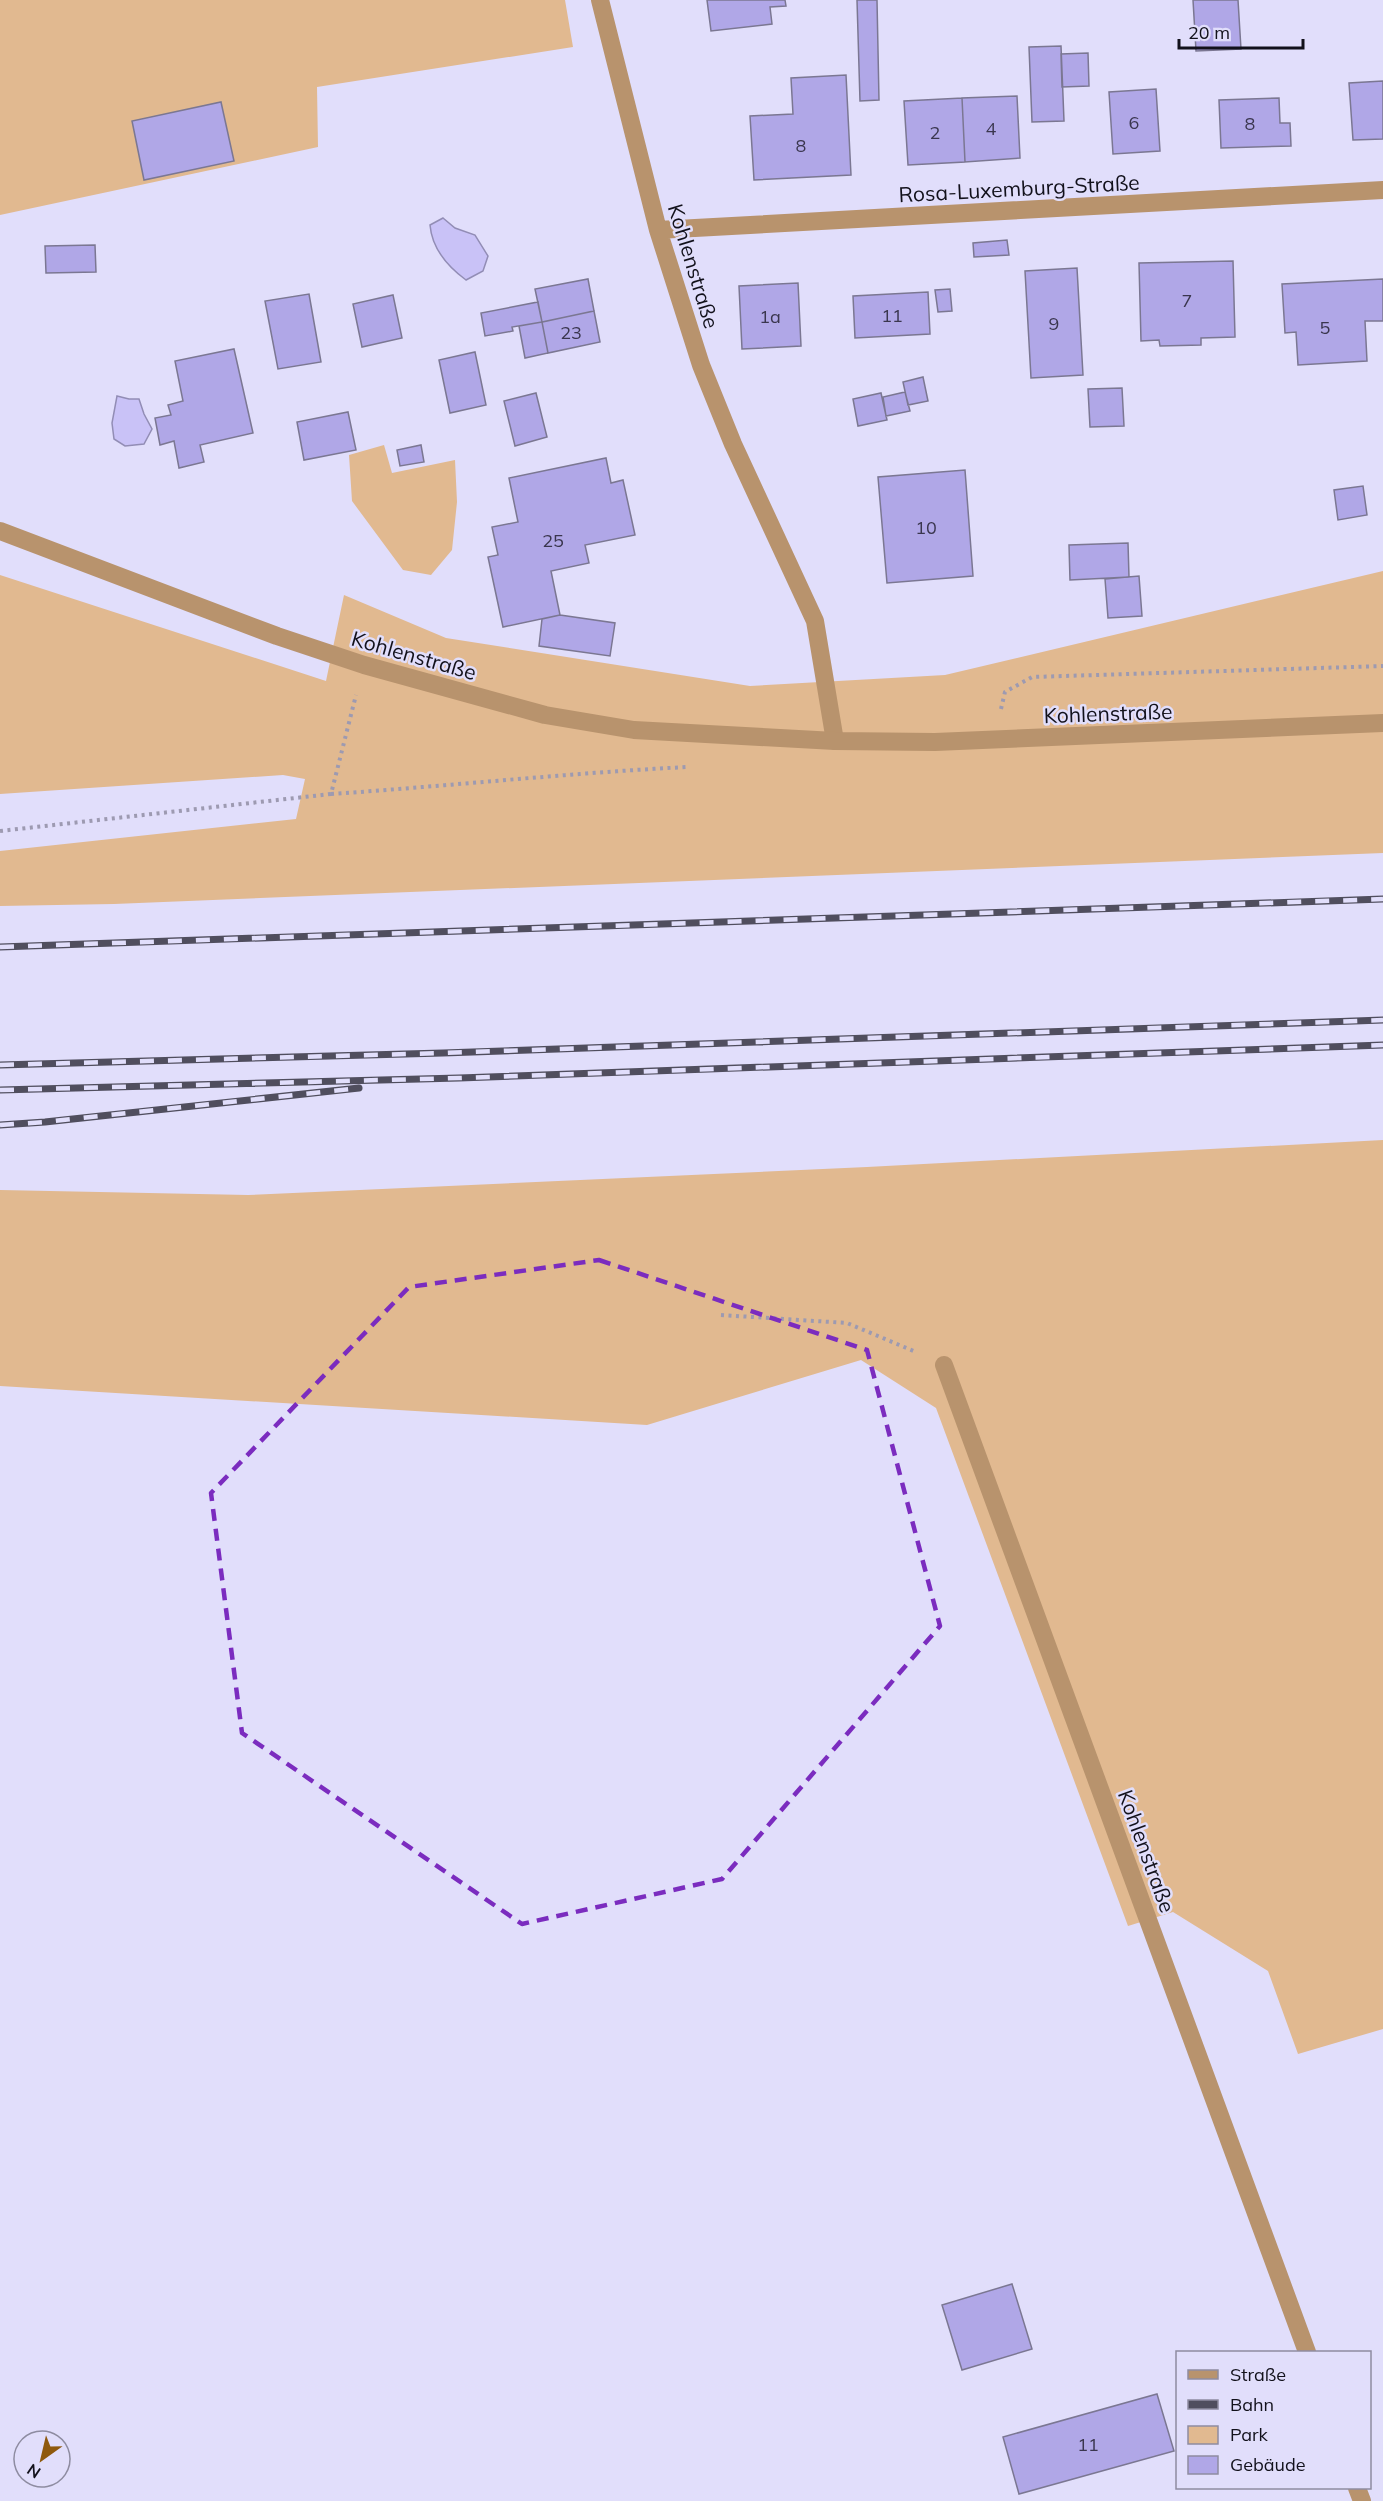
<svg xmlns="http://www.w3.org/2000/svg" width="1383" height="2501" viewBox="0 0 1383 2501" font-family="Mulish,sans-serif">
	<style>
		.green { fill: #e1b990 }
		.water { fill: #c9c2f7; stroke: #928db5; stroke-width: 1.5 }
		.building { fill: #b0a7e7; stroke: #7b7792; stroke-width: 1.5 }
		.lines { fill: none; stroke-linecap: round; stroke-linejoin: round }
		.path { stroke: #9d9ab1; stroke-width: 4; stroke-dasharray: 3 4.5; stroke-linecap: butt }
		.service { stroke: #b8936d; stroke-width: 18 }
		.minor { stroke: #b8936d; stroke-width: 18 }
		.tertiary { stroke: #b8936d; stroke-width: 18 }
		.rail-casing { stroke: #504e5e; stroke-width: 7 }
		.rail { stroke: #e1defb; stroke-width: 4.5; stroke-dasharray: 14; stroke-linecap: butt }
		.marked { fill: none; stroke: #7b2cbf; stroke-width: 4.5; stroke-dasharray: 12 8; stroke-linejoin: round }
		.labels { text-anchor: middle; dominant-baseline: central; stroke-width: 5; stroke-linejoin: round; paint-order: stroke }
		.number-label { font-size: 18px; fill: #3a364e }
		.street-label { font-size: 21px; fill: #12111b; stroke: #e1defb }
	</style>
	<rect width="100%" height="100%" fill="#e1defb"/>
	<path class="green" d="M0,0h565l8,47 -256,40 1,60 -318,68z
		M384,445l8,28 63,-13 2,42 -5,48 -21,25 -28,-5 -51,-69 -3,-46z
		M1383,571v282l-1269,51 -114,2v-55l296,-32 9,-40 -22,-4 -283,19v-219l326,106 18,-86 102,43 304,48 195,-11z
		M1383,1140v889l-85,25 -30,-83 -95,-59 -45,14 -192,-518 -75,-48 -214,65 -647,-39v-196l248,5 619,-28z"/>
	<path class="water" d="M443,218l12,10 20,7 13,21 -5,15 -17,9c-19,-14 -34,-31 -36,-55z
		M117,396l12,3h10l5,15 8,15 -8,15 -19,2 -11,-7 -2,-16z"/>
	<path class="building" d="M707,0h78l1,6 -16,1 2,17 -61,7z
		M857,0h20l2,100 -19,1z
		M1193,0h45l3,49 -45,2z
		M1061,46l3,75 -32,1 -3,-75z
		M1088,53l1,33 -27,1 -1,-33z
		M846,75l5,100 -97,5 -4,-64 43,-2 -2,-36z
		M1383,81v58l-30,1 -4,-57z
		M1156,89l4,62 -47,3 -4,-62z
		M1017,96l3,62 -55,4 -3,-64z
		M962,98l3,64 -57,3 -4,-64z
		M1279,98l1,25h10l1,23 -70,2 -2,-48z
		M221,102l13,59 -90,19 -12,-59z
		M1007,240l2,15 -35,2 -1,-14z
		M95,245l1,27 -50,1 -1,-27z
		M1233,261l2,76 -34,1v7l-41,1 -1,-6 -18,1 -2,-78z
		M1077,268l6,107 -52,3 -6,-107z
		M588,279l6,32 -52,11 -7,-33z
		M1383,279v42h-18l2,40 -69,4 -2,-33 -11,1 -3,-49z
		M798,283l3,63 -59,3 -3,-63z
		M950,289l2,22 -14,1 -3,-22z
		M928,292l2,42 -75,4 -2,-42z
		M309,294l12,68 -43,7 -13,-68z
		M393,295l9,43 -40,9 -9,-43z
		M538,302l4,20 -30,5 1,4 -28,5 -4,-23z
		M594,311l6,31 -52,11 -6,-31z
		M542,322l6,31 -23,5 -6,-32z
		M234,349l19,84 -53,12 4,17 -25,6 -5,-27 -14,4 -5,-27 16,-3 -3,-10 15,-4 -8,-40z
		M475,352l11,53 -36,8 -11,-53z
		M923,377l5,24 -20,4 -5,-23z
		M1122,388l2,38 -34,1 -2,-38z
		M905,392l5,19 -24,5 -3,-19z
		M536,393l11,44 -32,9 -11,-45z
		M881,393l6,27 -29,6 -5,-27z
		M348,412l8,38 -52,10 -7,-38z
		M421,445l3,17 -24,4 -3,-16z
		M606,458l5,25 12,-3 12,55 -50,10 4,18 -38,8 9,44 -57,12 -15,-70 10,-2 -6,-28 26,-5 -9,-44z
		M965,470l8,106 -86,7 -9,-106z
		M1363,486l4,29 -29,5 -4,-30z
		M1128,543l1,34 -59,3 -1,-35z
		M1139,576l3,40 -34,2 -3,-39z
		M560,615l55,8 -5,33 -71,-10 3,-27z
		M1012,2284l20,65 -70,21 -20,-65z
		M1157,2394l17,57 -155,43 -16,-57z"/>
	<g class="lines">
		<path class="path" d="M1001,709l4,-17 27,-15 351,-11
			M331,794c119,-8 237,-21 356,-27
			M0,831l331,-37 25,-99
			M721,1315l126,8 69,29"/>
		<path class="service" d="M944,1365l363,987
			M1357,2488l5,13"/>
		<path class="minor" d="M600,0l58,230 43,135 32,79 82,177 20,120
			M658,230l725,-40"/>
		<path class="tertiary" d="M0,531l277,105 87,29 181,50 89,15 201,11 100,1 448,-19"/>
		<defs>
			<path id="rail" d="M0,947l1383,-48
				M0,1065l443,-12 940,-33
				M0,1090l459,-12 924,-33
				M0,1125l45,-3 314,-34"/>
		</defs>
		<use href="#rail" class="rail-casing"/>
		<use href="#rail" class="rail"/>
	</g>
	<path class="marked" d="M599,1260l268,90 73,276 -218,253 -200,45 -280,-191 -31,-240 198,-206z"/>
	<g class="labels">
		<g class="number-label">
			<text x="1134" y="122">6</text>
			<text x="1250" y="123">8</text>
			<text x="991" y="128">4</text>
			<text x="935" y="132">2</text>
			<text x="801" y="145">8</text>
			<text x="1187" y="300">7</text>
			<text x="892" y="315">11</text>
			<text x="770" y="316">1a</text>
			<text x="1054" y="323">9</text>
			<text x="1325" y="327">5</text>
			<text x="571" y="332">23</text>
			<text x="926" y="527">10</text>
			<text x="553" y="540">25</text>
			<text x="1088" y="2444">11</text>
		</g>
		<g class="street-label">
			<text transform="translate(1019 188) rotate(-3)">Rosa-Luxemburg-Straße</text>
			<text transform="translate(694 266) rotate(73)">Kohlenstraße</text>
			<text transform="translate(414 655) rotate(16)">Kohlenstraße</text>
			<text transform="translate(1108 713) rotate(-2)">Kohlenstraße</text>
			<text transform="translate(1147 1851) rotate(70)">Kohlenstraße</text>
		</g>
	</g>
	<rect x="1176" y="2351" width="195" height="138" fill="#e1defb" stroke="#8e8ca1" stroke-width="1.5"/>
	<rect x="1188" y="2370" width="30" height="9" fill="#b8936d" stroke="#8e8ca1" stroke-width="1.5"/>
	<text x="1230" y="2381" font-size="18" fill="#12111b">Straße</text>
	<rect x="1188" y="2400" width="30" height="9" fill="#504e5e" stroke="#8e8ca1" stroke-width="1.5"/>
	<text x="1230" y="2411" font-size="18" fill="#12111b">Bahn</text>
	<rect x="1188" y="2426" width="30" height="18" fill="#e1b990" stroke="#8e8ca1" stroke-width="1.5"/>
	<text x="1230" y="2441" font-size="18" fill="#12111b">Park</text>
	<rect x="1188" y="2456" width="30" height="18" fill="#b0a7e7" stroke="#8e8ca1" stroke-width="1.5"/>
	<text x="1230" y="2471" font-size="18" fill="#12111b">Gebäude</text>
	<g transform="translate(42 2459) rotate(214)"><circle r="28" fill="#e1defb" stroke="#8e8ca1" stroke-width="1.5"/>
	<path d="M0-4.5L10 22L0 15L-10 22Z" fill="#8f590d"/>
	<text y="-9" font-size="16" font-weight="bold" text-anchor="middle" fill="#12111b">N</text>
	</g>
	<path d="M1179 39v9h124v-9" fill="none" stroke="#12111b" stroke-width="3"/>
	<text x="1188" y="39" font-size="18" fill="#12111b" stroke="#e1defb" stroke-width="4.5" paint-order="stroke">20 m</text>
</svg>
